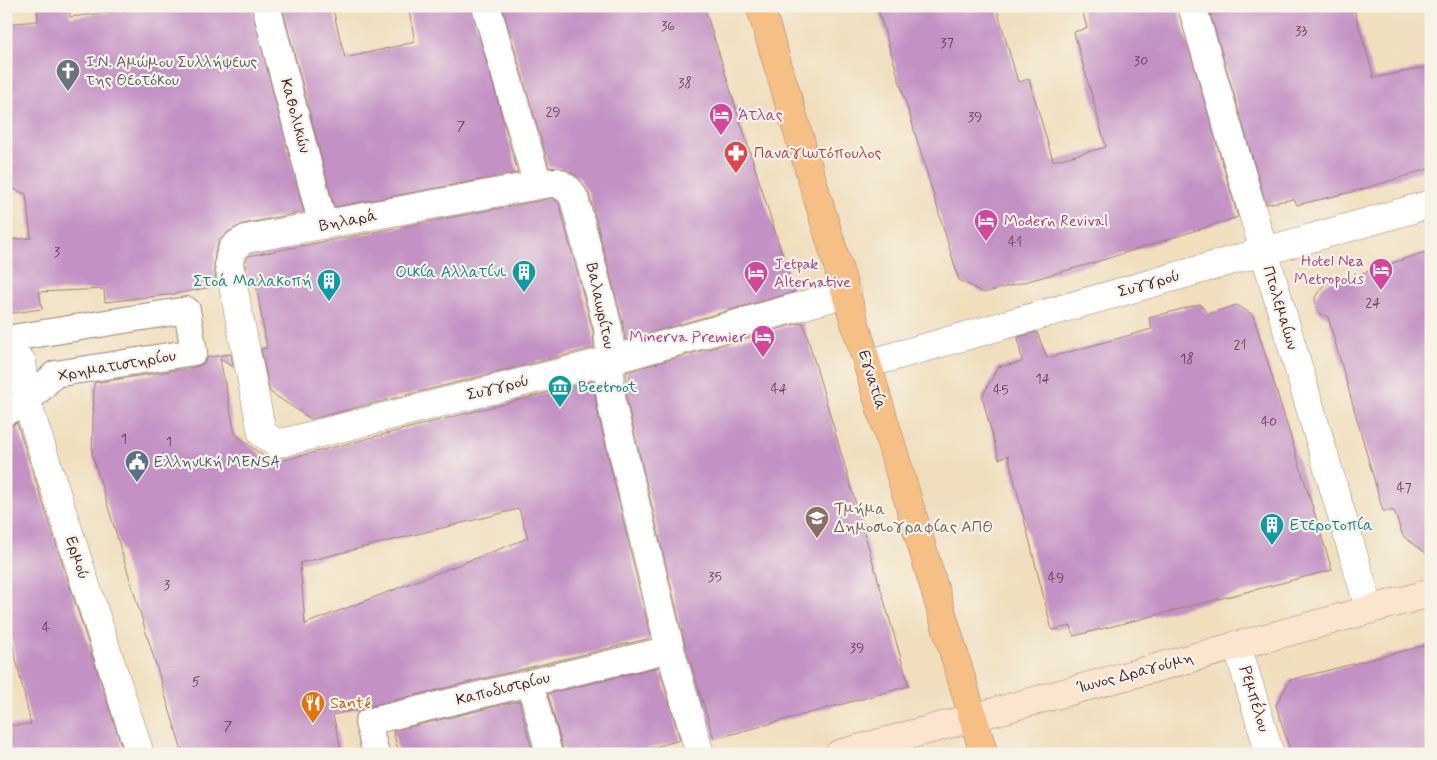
<svg xmlns="http://www.w3.org/2000/svg" width="1437" height="760" viewBox="0 0 1437 760" font-family="Mynerve,sans-serif">
	<style>
		.building { fill: #c391c4; fill-rule: evenodd }
		.lines { fill: none; stroke-linecap: round; stroke-linejoin: round }
		.pedestrian-casing { stroke: #9d7e74; stroke-width: 28 }
		.minor-casing { stroke: #9d7e74; stroke-width: 29 }
		.secondary-casing { stroke: #9d7e74; stroke-width: 29 }
		.primary-casing { stroke: #9d7e74; stroke-width: 29 }
		.pedestrian { stroke: #fff; stroke-width: 26 }
		.minor { stroke: #fff; stroke-width: 28 }
		.secondary { stroke: #fbe5cf; stroke-width: 28 }
		.primary { stroke: #f5bf86; stroke-width: 28 }
		.labels { text-anchor: middle; dominant-baseline: central; stroke-width: 4.5; stroke-linejoin: round; paint-order: stroke }
		.number-label { font-size: 14px; fill: #683c51 }
		.worship-label { font-size: 16px; fill: #5b616d; stroke: #f7f3e8; text-anchor: start }
		.hotel-label { font-size: 16px; fill: #b23c85; stroke: #f7f3e8; text-anchor: start }
		.street-label { font-size: 16px; fill: #4a1f2b; stroke: #f7f3e8 }
		.health-label { font-size: 16px; fill: #be3a42; stroke: #f7f3e8; text-anchor: start }
		.culture-label { font-size: 16px; fill: #0d838f; stroke: #f7f3e8; text-anchor: end }
		.service-label { font-size: 16px; fill: #4e5e75; stroke: #f7f3e8; text-anchor: start }
		.education-label { font-size: 16px; fill: #785e54; stroke: #f7f3e8; text-anchor: start }
		.food-label { font-size: 16px; fill: #c56008; stroke: #f7f3e8; text-anchor: start }
	</style>
	<rect width="100%" height="100%" fill="#f7f3e8"/>
	<filter id="ink" filterUnits="userSpaceOnUse"><feTurbulence type="fractalNoise" baseFrequency=".02" numOctaves="2"/><feDisplacementMap in="SourceGraphic" scale="10" xChannelSelector="R" yChannelSelector="G"/><feConvolveMatrix kernelMatrix="1 2 1 2 8 2 1 2 1" color-interpolation-filters="sRGB"/></filter>
	<filter id="wash" filterUnits="userSpaceOnUse"><feTurbulence type="fractalNoise" baseFrequency=".0096" numOctaves="4" result="noise"/><feDisplacementMap in="SourceGraphic" scale="20" xChannelSelector="R" yChannelSelector="G"/><feGaussianBlur stdDeviation="1.12" result="paint"/><feColorMatrix in="noise" values="0 0 0 0 0 0 0 0 0 0 0 0 0 0 0 0 0 1.4 0 .05"/><feComposite in="paint" operator="in"/></filter>
	<g filter="url(#wash)">
		<rect width="100%" height="100%" fill="#f0debc"/>
		<g id="blocks">
			<path class="building" d="M37,6h32l1,11 61,-7 -1,-4h121l53,206 -61,12 -15,8 -9,9 -4,12 -1,15 3,18 -42,8 -70,8 -1,-13 -65,3 3,17 -36,5v-74l25,-2 -5,-44 -20,-8v-162l32,-3z
				M282,6h50l13,52 70,-16 -7,-36h63l47,167 -184,34z
				M502,6h202l90,286 -169,48 -2,-16 -34,-130 -10,-16 -13,-9 -17,-2z
				M877,6h119l22,76 11,-3 24,82 53,-14 -32,-115 13,-4 -6,-22h96l61,211 -148,47 -106,29 -25,-13z
				M1208,6h145l21,72 57,-12v102l-75,23 -59,14 -3,-6 -28,5z
				M553,198l6,6 34,127 1,17 -283,71 -41,-27 -9,-43 6,-1 -12,-70 -7,1 -3,-15 3,-8z
				M1431,250v307l-28,-21 -9,-25h-11l-55,-194 -7,-3 -5,-6 -1,-11 7,-10 9,-6 17,-3z
				M1200,304l8,10 29,-9 16,10 79,255 -258,66 -3,-10 -19,4 -44,-175 -9,4 -17,-62 16,-30 24,-5 -4,-25 19,-5 10,26 105,-29 -3,-11z
				M803,322l106,364 -195,53 -29,-94 -58,-243 -1,-30z
				M231,354l2,13 -13,-8 15,75 37,29 321,-82 4,28 54,229 -318,77 9,39h-159l-91,-300 2,-71 102,-16 8,-4 4,-6zM519,509l9,29 -223,86 -5,-61z
				M17,423l107,331h-118v-28l25,-2 -25,-108v-189z
				M1431,644v110h-140l-15,-49 14,-25z
				M659,667l21,73 -50,14h-66l-16,-60z
				M519,701l14,53h-134l-6,-23z"/>
		</g>
	</g>
	<g filter="url(#ink)">
		<use href="#blocks" fill-opacity="0" stroke="#9d7e74" stroke-width="1"/>
		<g class="lines">
			<defs>
				<path id="pedestrian" d="M6,339l181,-29 7,42 -139,22 -28,28 -21,10
					M530,683l19,71
					M376,754l-8,-32 302,-73"/>
				<path id="minor" d="M266,6l57,219
					M486,6l52,179 19,-3 13,9 4,7 34,130 3,32 -2,22 3,23 58,244 30,105
					M1192,6l177,602
					M538,185l-292,54c-12,6 -17,12 -17,26l33,168 14,10 9,-1 326,-82 236,-67
					M6,364l16,-2 5,40 113,352
					M867,364l564,-160
					M1237,645l33,109"/>
				<path id="secondary" d="M839,754l592,-161"/>
				<path id="primary" d="M760,6l224,748"/>
			</defs>
			<use href="#pedestrian" class="pedestrian-casing"/>
			<use href="#minor" class="minor-casing"/>
			<use href="#secondary" class="secondary-casing"/>
			<use href="#primary" class="primary-casing"/>
			<use href="#pedestrian" class="pedestrian"/>
			<use href="#minor" class="minor"/>
			<use href="#secondary" class="secondary"/>
			<use href="#primary" class="primary"/>
		</g>
	</g>
	<defs>
		<symbol id="church-pin" viewBox="-11 -11 22 30"><path d="M0 17L-7.5 6A9.5 9.5 0 1 1 7.5 6Z" fill="#6b7280" stroke="#f7f3e8"/><path d="M-1.2-6h2.4v3.5h3.3v2.4h-3.3V6h-2.4V-.1h-3.3v-2.4h3.3Z" fill="#fff"/></symbol>
		<symbol id="hotel-pin" viewBox="-11 -11 22 30"><path d="M0 17L-7.5 6A9.5 9.5 0 1 1 7.5 6Z" fill="#d1479c" stroke="#f7f3e8"/><path d="M-6-4.5h1.5V1H6V5H4.5V3h-9V5H-6ZM-4 0a1.8 1.8 0 1 1 3.6 0ZM.5 0V-2.5h3Q6-2.5 6 0Z" fill="#fff"/></symbol>
		<symbol id="pharmacy-pin" viewBox="-11 -11 22 30"><path d="M0 17L-7.5 6A9.5 9.5 0 1 1 7.5 6Z" fill="#e0444e" stroke="#f7f3e8"/><path d="M-2-6h4v4h4v4h-4v4h-4v-4h-4v-4h4Z" fill="#fff"/></symbol>
		<symbol id="building-pin" viewBox="-11 -11 22 30"><path d="M0 17L-7.5 6A9.5 9.5 0 1 1 7.5 6Z" fill="#0f9aa8" stroke="#f7f3e8"/><path d="M-4-6H4V6H1V3H-1V6H-4ZM-2.5-4.3h1.7v1.8h-1.7ZM.8-4.3h1.7v1.8H.8ZM-2.5-1h1.7V.8h-1.7ZM.8-1h1.7V.8H.8Z" fill="#fff"/></symbol>
		<symbol id="museum-pin" viewBox="-11 -11 22 30"><path d="M0 17L-7.5 6A9.5 9.5 0 1 1 7.5 6Z" fill="#0f9aa8" stroke="#f7f3e8"/><path d="M0-6L6-3V-2H-6V-3ZM-5-1h2V3h-2ZM-1-1h2V3h-2ZM3-1h2V3H3ZM-6 4H6V6H-6Z" fill="#fff"/></symbol>
		<symbol id="civic-pin" viewBox="-11 -11 22 30"><path d="M0 17L-7.5 6A9.5 9.5 0 1 1 7.5 6Z" fill="#5c6f8a" stroke="#f7f3e8"/><path d="M-.6-6.5H3V-4.5H.6V-3L4-1V1h2V6H-6V1h2V-1L-.6-3ZM-1.2 2.5V6h2.4V2.5Z" fill="#fff"/></symbol>
		<symbol id="university-pin" viewBox="-11 -11 22 30"><path d="M0 17L-7.5 6A9.5 9.5 0 1 1 7.5 6Z" fill="#8d6e63" stroke="#f7f3e8"/><path d="M0-5L7-2L0 1L-7-2ZM-4 1L0 2.5L4 1V4Q0 6-4 4Z" fill="#fff"/></symbol>
		<symbol id="restaurant-pin" viewBox="-11 -11 22 30"><path d="M0 17L-7.5 6A9.5 9.5 0 1 1 7.5 6Z" fill="#e8710a" stroke="#f7f3e8"/><path d="M-5-6h1v4h1v-4h1v4h1v-4h1v5L-1.5 .5V6h-2V.5L-5-1ZM5-6V6H3V1.5H1.5Q1.5-4 5-6Z" fill="#fff"/></symbol>
	</defs>
	<g fill-rule="evenodd">
		<use href="#church-pin" x="54" y="57" width="28" height="38"/>
		<use href="#hotel-pin" x="707" y="101" width="28" height="38"/>
		<use href="#pharmacy-pin" x="722" y="139" width="28" height="38"/>
		<use href="#hotel-pin" x="972" y="207" width="28" height="38"/>
		<use href="#hotel-pin" x="1367" y="256" width="28" height="38"/>
		<use href="#building-pin" x="510" y="258" width="28" height="38"/>
		<use href="#hotel-pin" x="742" y="259" width="28" height="38"/>
		<use href="#building-pin" x="315" y="267" width="28" height="38"/>
		<use href="#hotel-pin" x="749" y="323" width="28" height="38"/>
		<use href="#museum-pin" x="546" y="373" width="28" height="38"/>
		<use href="#civic-pin" x="123" y="448" width="28" height="38"/>
		<use href="#university-pin" x="803" y="504" width="28" height="38"/>
		<use href="#building-pin" x="1258" y="511" width="28" height="38"/>
		<use href="#restaurant-pin" x="299" y="689" width="28" height="38"/>
	</g>
	<g class="labels">
		<g class="number-label">
			<text x="668" y="26">36</text>
			<text x="1301" y="31">33</text>
			<text x="947" y="43">37</text>
			<text x="1141" y="61">30</text>
			<text x="685" y="83">38</text>
			<text x="553" y="112">29</text>
			<text x="975" y="117">39</text>
			<text x="461" y="126">7</text>
			<text x="1015" y="242">41</text>
			<text x="57" y="252">3</text>
			<text x="1373" y="303">24</text>
			<text x="1240" y="345">21</text>
			<text x="1187" y="359">18</text>
			<text x="1043" y="379">14</text>
			<text x="779" y="389">44</text>
			<text x="1001" y="390">45</text>
			<text x="1269" y="422">40</text>
			<text x="124" y="439">1</text>
			<text x="169" y="442">1</text>
			<text x="1404" y="488">47</text>
			<text x="715" y="577">35</text>
			<text x="1056" y="578">49</text>
			<text x="167" y="585">3</text>
			<text x="46" y="628">4</text>
			<text x="857" y="648">39</text>
			<text x="196" y="682">5</text>
			<text x="228" y="726">7</text>
		</g>
		<g class="worship-label">
			<text x="86" y="62">I.N. Αμώμου Συλλήψεως<tspan x="86" dy="18">της Θεοτόκου</tspan></text>
		</g>
		<g class="hotel-label">
			<text x="738" y="115">Άτλας</text>
			<text x="1004" y="221">Modern Revival</text>
			<text x="1364" y="261" text-anchor="end">Hotel Nea<tspan x="1364" dy="18">Metropolis</tspan></text>
			<text x="774" y="264">Jetpak<tspan x="774" dy="18">Alternative</tspan></text>
			<text x="746" y="337" text-anchor="end">Minerva Premier</text>
		</g>
		<g class="street-label">
			<text transform="translate(295 116) rotate(75)">Καθολικών</text>
			<text transform="translate(348 221) rotate(-11)">Βηλαρά</text>
			<text transform="translate(1149 284) rotate(-16)">Συγγρού</text>
			<text transform="translate(600 306) rotate(78)">Βαλαωρίτου</text>
			<text transform="translate(1280 308) rotate(73)">Πτολεμαίων</text>
			<text transform="translate(117 366) rotate(-10)">Χρηματιστηρίου</text>
			<text transform="translate(872 380) rotate(73)">Εγνατία</text>
			<text transform="translate(498 388) rotate(-14)">Συγγρού</text>
			<text transform="translate(77 558) rotate(72)">Ερμού</text>
			<text transform="translate(1135 673) rotate(-15)">Ίωνος Δραγούμη</text>
			<text transform="translate(503 689) rotate(-14)">Καποδιστρίου</text>
			<text transform="translate(1254 699) rotate(73)">Ρεμπέλου</text>
		</g>
		<g class="health-label">
			<text x="754" y="153">Παναγιωτόπουλος</text>
		</g>
		<g class="culture-label">
			<text x="506" y="272">Οικία Αλλατίνι</text>
			<text x="312" y="281">Στοά Μαλακοπή</text>
			<text x="578" y="387" text-anchor="start">Beetroot</text>
			<text x="1290" y="525" text-anchor="start">Ετεροτοπία</text>
		</g>
		<g class="service-label">
			<text x="154" y="462">Ελληνική MENSA</text>
		</g>
		<g class="education-label">
			<text x="834" y="509">Τμήμα<tspan x="834" dy="18">Δημοσιογραφίας ΑΠΘ</tspan></text>
		</g>
		<g class="food-label">
			<text x="330" y="703">Santé</text>
		</g>
	</g>
	<rect width="1437" height="760" fill="none" stroke="#f7f3e8" stroke-width="25"/>
</svg>
